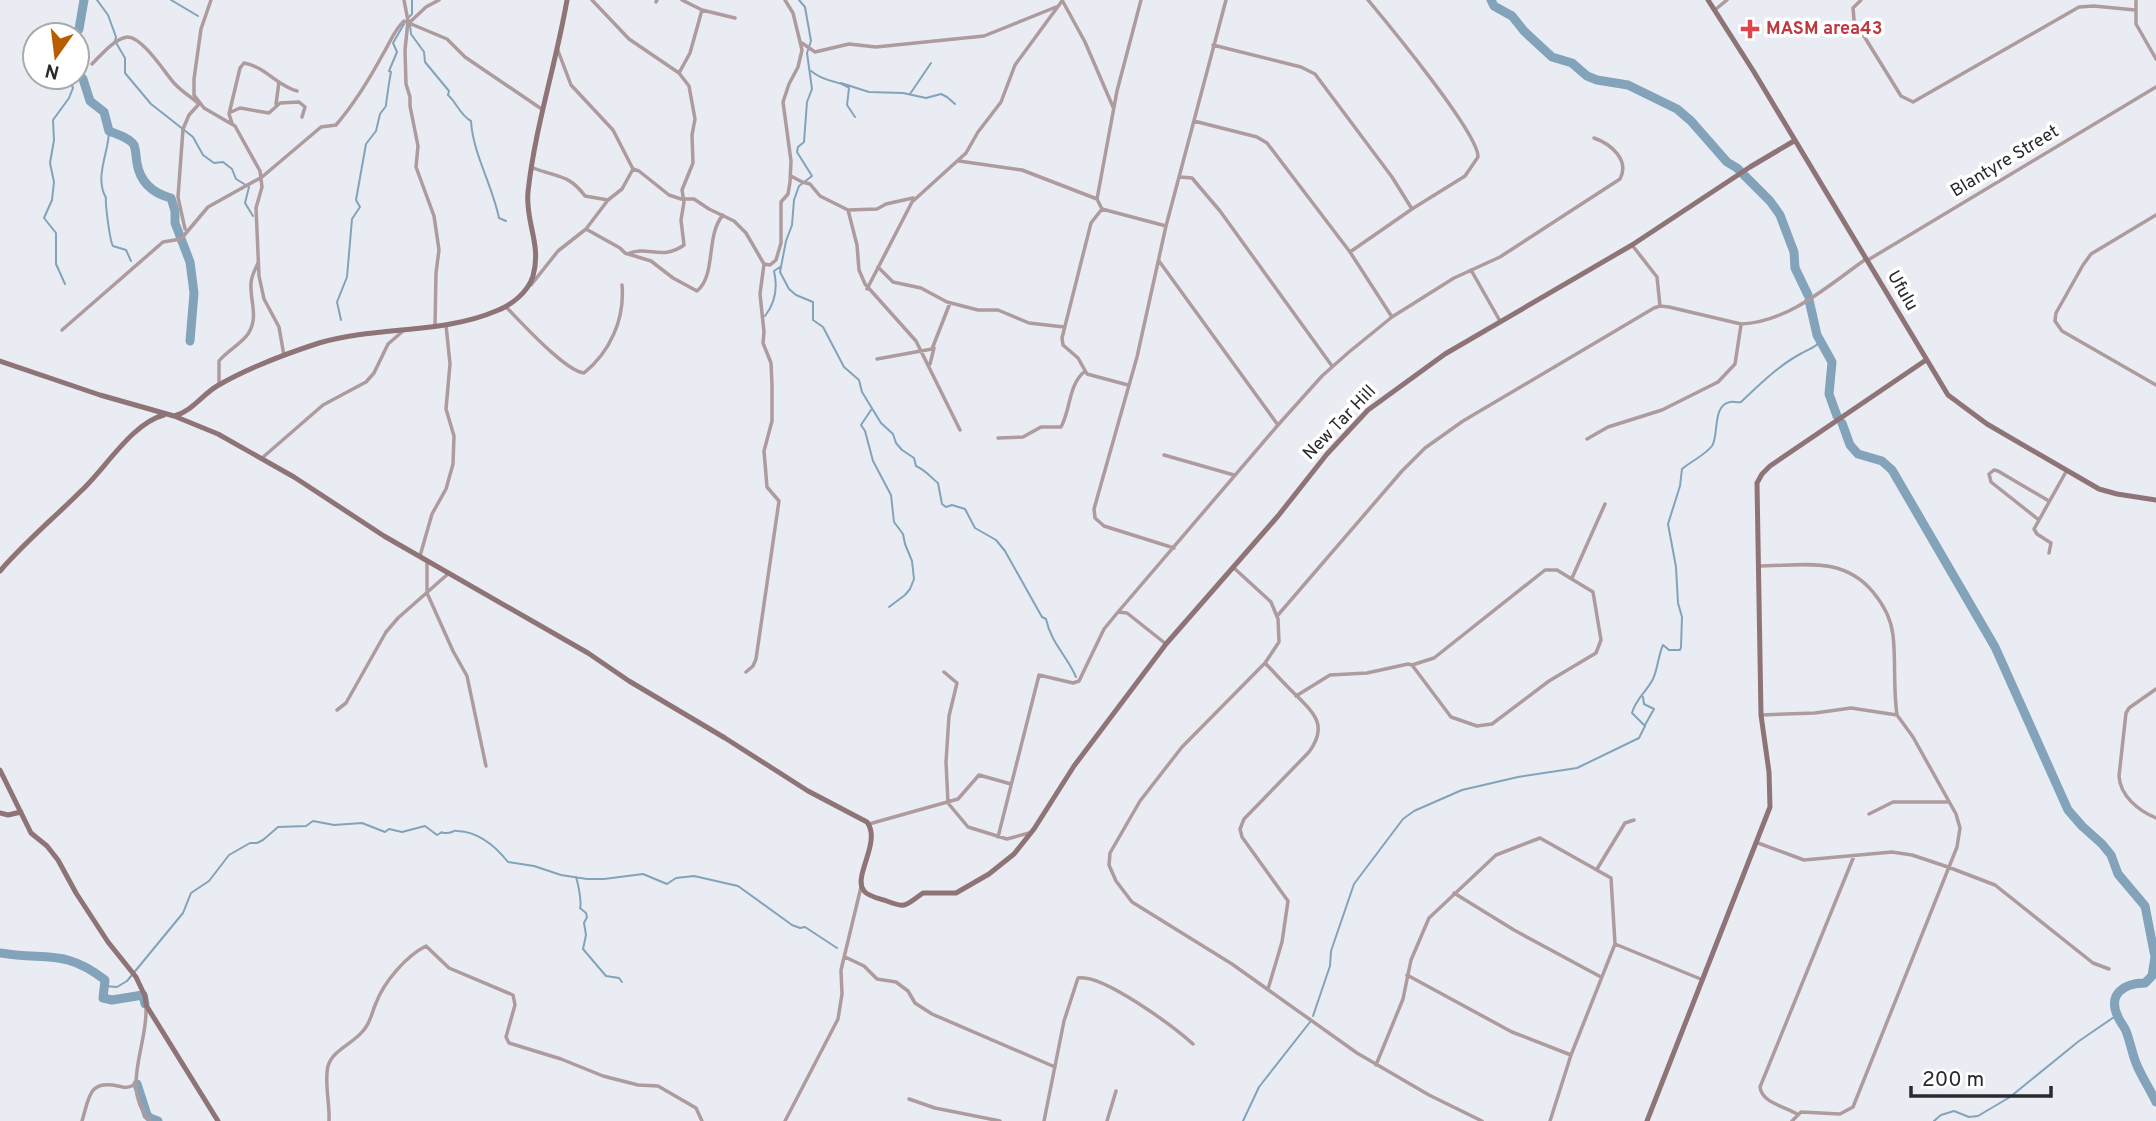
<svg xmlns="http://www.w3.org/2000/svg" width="2156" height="1121" viewBox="0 0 2156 1121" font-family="Overpass,sans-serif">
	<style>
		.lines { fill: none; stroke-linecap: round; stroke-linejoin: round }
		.stream { stroke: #82a3ba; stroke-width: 2 }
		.river { stroke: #82a3ba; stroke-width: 9 }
		.street { stroke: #ae9b9d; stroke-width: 3.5 }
		.secondary { stroke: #8f7477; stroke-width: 5 }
		.health-dot { fill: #e0444e; stroke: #fff; stroke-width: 2.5 }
		.labels { text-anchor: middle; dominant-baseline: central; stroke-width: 7; stroke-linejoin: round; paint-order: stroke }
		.health-label { font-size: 18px; font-weight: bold; fill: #be3a42; stroke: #fff; text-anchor: start }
		.street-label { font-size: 18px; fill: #292a2d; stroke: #fff }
	</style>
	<rect width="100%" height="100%" fill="#e9ecf3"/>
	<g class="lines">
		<path class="stream" d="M97,0l11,15 8,22 -1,4 10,17v15l26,31 42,33 10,18 11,8 9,-1 9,7 4,10 13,8 -4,16 8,13
			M171,0l27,16
			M799,0l6,7 6,34 -4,12 5,36 -5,13 -3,40 -6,5 -1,5 15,24 -13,10 -5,14 -2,25 -6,16 -6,31 9,17 7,6 17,7v18l10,7 21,40 15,13 3,12 19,31 12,11 3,9 6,7 12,8 2,8c11,5 14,11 22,17l4,21 4,3 6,-2 13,4 10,19 21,12 9,11 37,66 4,2c5,24 21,37 30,58
			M409,17l3,-3v-14
			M410,25l1,9 13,18 1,10 24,29 -1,4c9,8 12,20 23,26 2,33 21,63 28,97l7,3
			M811,71c16,13 26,8 38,17l-2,17 8,12
			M841,83l28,9 34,1 23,5 15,-4 6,3 8,7
			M910,94l21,-31
			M109,131c0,21 -15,46 -3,67 -1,5 4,44 7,48l13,4 5,11
			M65,284l-9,-20v-31l-12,-15 8,-18 2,-18 -4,-19 4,-23 -1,-20 16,-22 4,-10 -3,-7 2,-4
			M765,316c11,-14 13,-28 9,-45l6,-4
			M341,320l-4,-18 10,-25 5,-58 8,-12 -4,-7 10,-56 10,-13 4,-17 6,-8c0,-3 4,-30 5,-34l-2,-1 8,-19 -4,-9 11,-19
			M871,410l-10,15 4,6 8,30 18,34 3,27 9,12 2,10 7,17 2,18 -4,10 -5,6 -16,12
			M1643,697l1,7 10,5 -9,16
			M576,877c2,6 6,26 4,31l6,5 1,4 -3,6 2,12 -3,14 23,27 13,2 3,4
			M104,986l13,1 10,-6 56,-68 8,-20 18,-12 20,-26 21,-12h7l6,-3 15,-13 28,-1 7,-5 21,4 28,-2 23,9 4,-3 13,3 23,-6 12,9c9,-5 0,-2 10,-2 10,-1 3,-3 11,-2 21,1 38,16 50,31l26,4 27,9 26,4h17l39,-5 24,10 9,-6 18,-2 44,10 54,39 8,3 5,-1 32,21
			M1313,1016l17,-50 1,-15 23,-67 49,-65 11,-8 48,-21 56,-13 59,-9 62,-30 6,-12 -13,-13c3,-13 15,-22 21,-34 5,-11 5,-23 10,-34l6,5h11l1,-3 1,-30 -4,-14 -2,-36 -8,-43 12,-38 2,-17c8,-7 23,-14 30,-23 7,-10 0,-41 18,-44 3,-1 7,1 11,0 18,-17 38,-37 61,-49 7,-4 12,-5 18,-11
			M1243,1121l16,-34 51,-65
			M1934,1121l7,-6 13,-4 15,6 9,-1 32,-19 69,-56 38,-26"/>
		<path class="river" d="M1491,0l3,6 18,10 12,15 28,26 20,6 15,13 10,4 31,5 49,24 14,12 36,41 10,6 33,33 10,14 14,37 1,16 13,27
			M74,35l5,-6 5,-29
			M77,60l2,3v11l4,5 7,22 14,11 5,19c7,3 21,7 25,14 2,5 2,13 3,18 3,19 15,30 34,35l4,13v12l15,39 4,31 -4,48
			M1809,300l8,35 15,27 -3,32 8,22
			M1842,423l8,22 8,9 24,7 10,9 103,177 73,163 14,16 20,18 9,11 7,19 27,32 10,51 -3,19 -7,7c-21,0 -38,11 -27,34 2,5 6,9 8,14 4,10 6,22 10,32 5,13 14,26 20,39
			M0,953c45,8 64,-5 105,27l-2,18 9,2 31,-5 2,9
			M137,1084l10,31 3,3 8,3"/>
		<path class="street" d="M211,0l-10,29 -7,50v16l10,13 31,18 25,45 2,16 -6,21 3,68 5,23 15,28 5,29
			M404,0l4,21 -3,29 1,34 4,13v9l8,40 -2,21 18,49 5,34 -3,23 -1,53
			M592,0l37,39 50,34 10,13 6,33 -3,16 1,28 -11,27 2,12 -3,18 3,25c-22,16 -36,0 -57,9
			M682,0l20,10 33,8
			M1062,0l23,42 28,65
			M1141,0l-24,91 -20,108 5,10 64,17
			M1861,0l-8,8 1,12 47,76 12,6 166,-95 15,-1 41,4
			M2136,0v24l20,35
			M656,2l1,-2
			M1716,9l11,-9
			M410,22l16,-15 13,-7
			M802,43l13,9 34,-8 27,3 108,-11 72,-29
			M1213,45l88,22 14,7 77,103 20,32
			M557,48l14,37 42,45 20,39
			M92,64c9,-9 22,-25 35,-27 15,-1 38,36 47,46 7,8 17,14 25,21l-10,11 -6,14 -5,68 7,32
			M679,73l11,-20 12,-43
			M276,104l3,-22
			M231,112l9,-4 29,5 11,-10 19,-1 6,5 -3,10
			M1194,121l63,16 10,6 83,109 42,65
			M232,123l-3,-9 11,-46 4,-5c22,4 33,23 53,28
			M959,161l63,9 75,29
			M531,167c26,11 37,6 54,29l23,4
			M791,176l11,6 8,2 10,12 28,14 29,-1 9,-5 27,-6
			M1180,177l12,1 28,33 112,155
			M1102,209l-11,14 -29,115 1,7 15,13 9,16 41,11
			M848,210l9,35 2,25 6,14 51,57 44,89
			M2156,215l-65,39 -8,11 -27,48 -1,8 7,10 94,54
			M586,229l34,19 5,5 26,8 22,17 24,13c20,-17 8,-55 26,-76
			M1632,245l25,32 3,29
			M1350,252l62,-43 53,-33 13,-19c1,-23 -90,-133 -110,-157
			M1868,260l288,-173
			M1159,261l119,164
			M764,264l6,1 6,-5 5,-17v-41l7,-8 2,-12 1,-21 -8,-59 6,-18 9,-17 4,-17 -9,-37 -8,-13
			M878,267l15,15 28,6 26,14 31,8h20l31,13 35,4
			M1471,270l29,51
			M531,285l27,-34 28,-22 22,-29 14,-11 11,-20 6,2 30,24 12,4h13l15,10 25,12 12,12 18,31 -4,30 4,38 -1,11 8,20 1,22v36l-8,30 3,36 12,14 -23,158 -3,7 -7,6
			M867,289l45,-87 54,-49 12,-21 23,-30 14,-37 47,-64
			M506,307c15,15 59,64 78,66 26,-21 41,-54 38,-88
			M62,330l101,-88 18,-3 27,-32 54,-30 59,-50 15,-2c18,-21 34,-47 47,-71 7,-11 11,-24 21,-33l43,18 18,18 78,53
			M877,359l55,-10 18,-46
			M930,364l4,-16
			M219,385v-24c8,-10 22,-17 29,-27 11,-17 2,-32 3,-50 0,-8 4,-14 7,-21
			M998,438l25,-1 18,-10h20c10,-18 7,-42 24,-56
			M1587,439l21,-12 54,-17 56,-28 17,-18 6,-39
			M1164,455l70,20
			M262,458l61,-53 43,-23 8,-9 14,-29 15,-13
			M2039,520l-48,-38 -2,-8 5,-4 4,1 51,30
			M1174,548l-70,-22 -9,-8 -1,-9 43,-152 29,-131 60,-226
			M2049,553l2,-10 -14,-9 -3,-5 33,-59
			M420,556l12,-42 14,-25 7,-25 1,-28 -8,-27 4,-45 -4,-39
			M427,562v31l26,58 14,25 19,90
			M1758,566c44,0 84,-11 115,26 10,12 18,26 20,43 3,26 0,53 4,80
			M1234,568l37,34 7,17 1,23 -14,21 -83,84 -42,54 -30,52 -1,12 7,16 16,21 100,62 125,89 72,42 53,26
			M1572,578l33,-74
			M1118,612l9,1 39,31
			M1278,615l124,-144 23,-23 38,-27 191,-113 6,-2 9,1 72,17c48,-2 88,-39 125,-65
			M1265,663c10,10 20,22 31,32 19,19 32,31 13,57l-65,67 -4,10 2,8 46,64 -6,41 -14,47
			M944,672l13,11 -8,33 -3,46 2,41 20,24 39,12 22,-6
			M2156,689l-27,19 -3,5 -7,63c1,20 20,35 37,42
			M1296,696l34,-21 37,-2 41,-9 4,1 22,-7 111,-88h12l36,22 8,48 -5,13 -47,28 -57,43 -15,2 -26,-9 -39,-52
			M337,710l9,-7 40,-71 12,-14 51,-45
			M1761,715l54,-2 36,-5 46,7 16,22 43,77 4,14 -3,19 -104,260 -13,7 -39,-2 -9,9
			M1869,814l24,-12h56
			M869,824l89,-25 21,-24 32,9
			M998,837l41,-162 34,8 6,-2 25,-52 14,-17 160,-187 44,-49 27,-24 43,-35 62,-39 46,-21 120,-78c10,-19 -9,-35 -26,-41
			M1758,843l46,17 88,-8 20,3 36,12 47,18 98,78 16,6
			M1597,869l28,-46 9,-3
			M1454,893l60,37 87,47
			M1615,944l88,36
			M845,957l19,9 13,13 19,3 12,9 7,12 17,11 123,53
			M1407,975l105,57 59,23
			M146,1007c2,39 -26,80 4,114
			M1376,1065l27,-66 8,-39 18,-42 67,-63 44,-17 71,40 4,66 -44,111 -21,66
			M909,1099l26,9 65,13
			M1797,1114c-13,-8 -35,-11 -37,-27l94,-231
			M82,1121c7,-22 6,-42 36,-35 7,2 10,2 16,-1
			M329,1121c1,-18 -5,-38 -1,-55 5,-16 24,-22 34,-34 9,-9 9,-18 14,-29 8,-21 30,-47 50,-57l23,22 64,27 2,10 -9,32 3,6 52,16 42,17 35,9 20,1 38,22 6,13
			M785,1121l53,-102 4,-25 -1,-24 20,-83
			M1044,1121l20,-100 14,-43c24,-5 96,49 115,66
			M1107,1121l9,-30"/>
		<path class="secondary" d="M1708,0l46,72 194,323 39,29 112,65 18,5 39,6
			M0,361l100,34 74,21 44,18 76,43 90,59 204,117 41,28 96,57 83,53 59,31c15,20 -15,55 -3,69 4,5 13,7 20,9 23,9 20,6 39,-7h33l33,-19 25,-20 20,-25 40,-63 92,-122 112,-128 49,-62 41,-44 77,-56 187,-109 118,-78 44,-26
			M174,416c17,-4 28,-21 43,-30 31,-18 68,-32 102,-43 57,-17 124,-9 177,-32 16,-6 32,-19 37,-35 9,-32 -8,-54 -5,-84 7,-65 28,-128 39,-192
			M0,571c25,-29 54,-53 81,-80 24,-22 51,-68 83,-76
			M0,770l31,63 16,13 11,14 18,33 32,49 28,35 9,19 1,9 72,116
			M0,813l8,2 13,-3
			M1647,1121l123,-314 -1,-35 -8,-57 -4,-232 5,-9 8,-8 156,-106"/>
	</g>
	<path class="health-dot" d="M1746.5 18.5h7v7h7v7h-7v7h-7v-7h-7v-7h7z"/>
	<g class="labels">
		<g class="health-label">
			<text x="1766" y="29">MASM area43</text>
		</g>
		<g class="street-label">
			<text transform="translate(2005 162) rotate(-31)">Blantyre Street</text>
			<text transform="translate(1902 291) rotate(60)">Ufulu</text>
			<text transform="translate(1340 423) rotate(-46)">New Tar Hill</text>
		</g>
	</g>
	<g transform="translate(56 56) rotate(194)"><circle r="33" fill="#ffffff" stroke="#a9aaab" stroke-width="2"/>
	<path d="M0-5L12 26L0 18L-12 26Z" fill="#b85d00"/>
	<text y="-10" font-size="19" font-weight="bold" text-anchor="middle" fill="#292a2d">N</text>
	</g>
	<path d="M1911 1086v10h140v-10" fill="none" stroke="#292a2d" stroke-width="3.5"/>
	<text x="1922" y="1086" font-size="21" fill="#292a2d" stroke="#ffffff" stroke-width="5" paint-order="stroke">200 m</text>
</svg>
